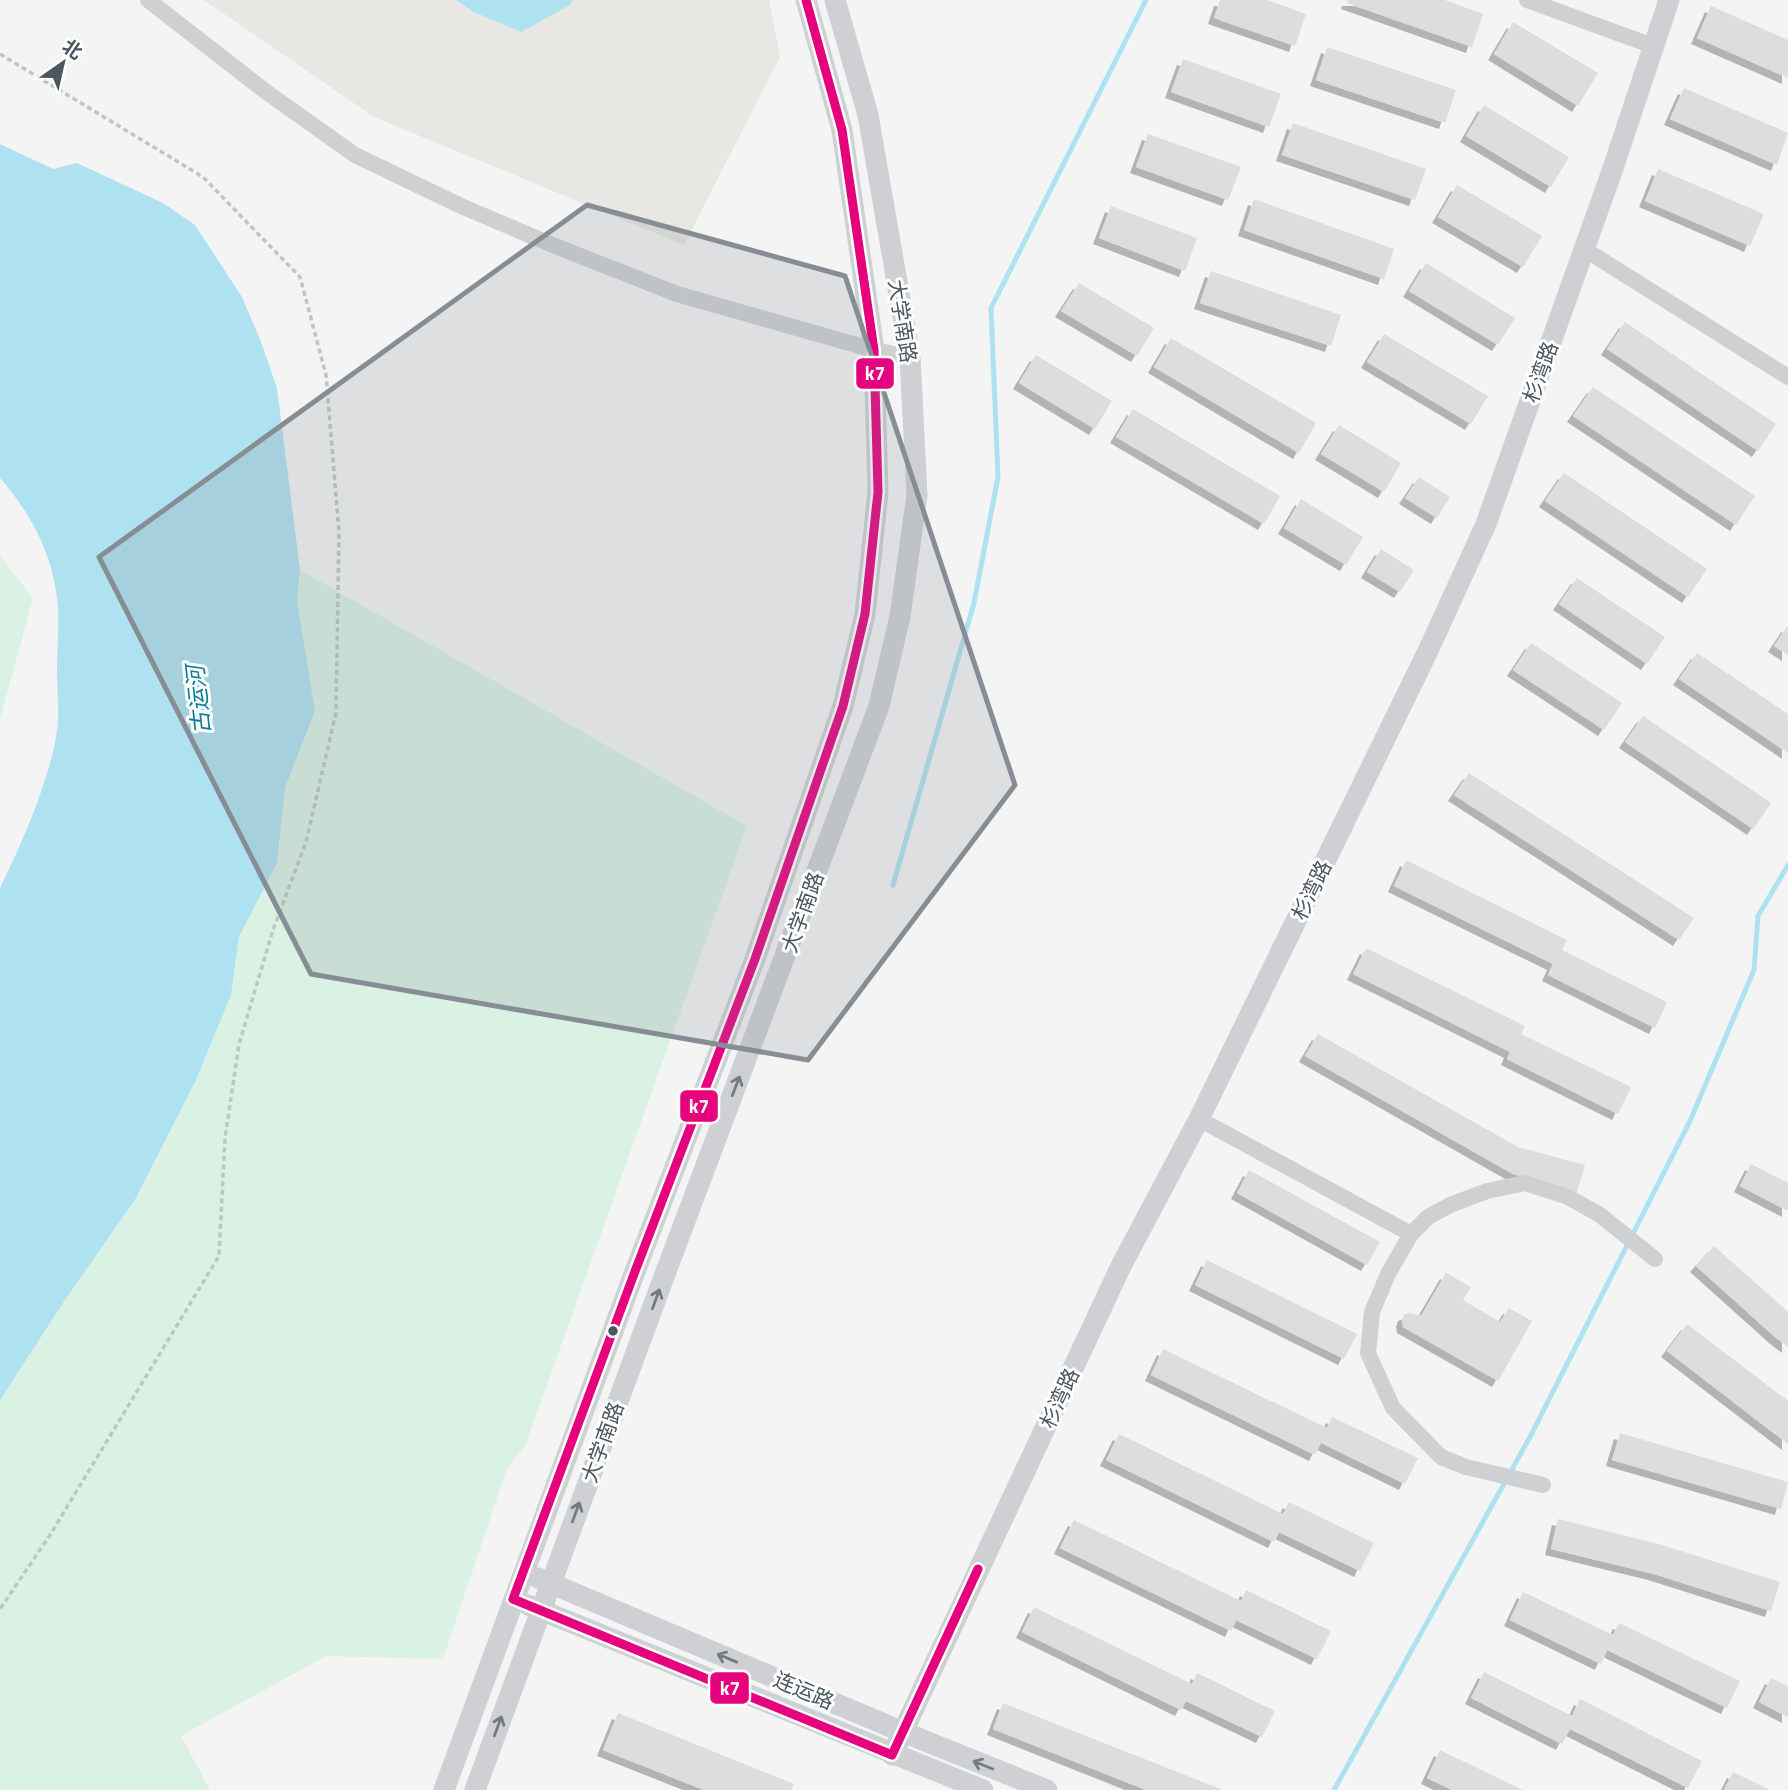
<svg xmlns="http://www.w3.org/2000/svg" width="1788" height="1790" viewBox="0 0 1788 1790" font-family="'Titillium Web','Noto Sans SC',sans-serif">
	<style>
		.commercial { fill: #e8e7e3 }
		.green { fill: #d9f2e3 }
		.water { fill: #aee2f0 }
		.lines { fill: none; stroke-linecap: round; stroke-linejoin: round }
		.stream { stroke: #aee2f0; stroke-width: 5 }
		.building { fill: #ddddde; filter: url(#shadow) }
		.path { stroke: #bcc7c4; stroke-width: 3.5; stroke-dasharray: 5 3.5; stroke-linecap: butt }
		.street { stroke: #ced0d2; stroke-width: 16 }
		.secondary { stroke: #ced0d4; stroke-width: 21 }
		.bus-1-casing { stroke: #fff; stroke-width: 14 }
		.bus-1 { stroke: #e5007d; stroke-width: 9 }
		.oneway { stroke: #727b84 }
		.marked { fill: #868d94; fill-opacity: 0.2; stroke: #868d94; stroke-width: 5; stroke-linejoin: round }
		.bus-dot { fill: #4a5661; stroke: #fff; stroke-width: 2.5 }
		.labels { text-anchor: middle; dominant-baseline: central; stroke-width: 6; stroke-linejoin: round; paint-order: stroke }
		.street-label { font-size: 21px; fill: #4a5661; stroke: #fff }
		.water-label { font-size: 23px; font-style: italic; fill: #0c7c9b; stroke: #fff }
		.line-badge { stroke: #fff; stroke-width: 2.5 }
		.badge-label { font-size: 19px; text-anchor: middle; font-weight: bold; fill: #fff }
	</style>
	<defs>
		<filter id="shadow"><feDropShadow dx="-6" dy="6" stdDeviation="0" flood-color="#0004"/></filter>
	</defs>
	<rect width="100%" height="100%" fill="#f4f4f4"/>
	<path class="commercial" d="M204,0h565l11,57 -96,188 -310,-128z"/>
	<path class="green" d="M0,556l33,42 -33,121z
		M300,570l447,256 -222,620 -18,22 -64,191 -117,-3 -145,80 29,54h-210v-390l61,-94 75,-108 60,-118 35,-85 8,-58 38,-74 8,-74 30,-78 -18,-110z"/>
	<path class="water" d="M456,0h117l-3,5 -49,27 -47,-20z
		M0,144l53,25 24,-6 86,40 32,22 47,72 18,42 17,49 23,182 -3,31 18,110 -30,77 -8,75 -38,74 -8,58 -35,85 -60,118 -75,108 -61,94v-512c21,-42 48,-105 56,-151 4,-21 1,-44 1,-65 0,-21 2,-43 1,-64 -3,-49 -26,-94 -58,-130z"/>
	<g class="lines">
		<path class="stream" d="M893,885l81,-282 24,-126 -7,-169 155,-308
			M1334,1790l196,-353 160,-316 64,-151 4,-54 30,-51"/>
	</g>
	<path class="building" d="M1220,0h47l39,14 -11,32 -81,-28z
		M1348,0h97l38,14 -11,33 -125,-44z
		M1711,6l77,34v38l-91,-40z
		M1513,22l85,51 -20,33 -84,-52z
		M1327,47l129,43 -11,33 -129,-43z
		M1183,59l98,35 -12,33 -98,-35z
		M1684,88l104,45 -11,32 -107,-46z
		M1484,105l85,52 -18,30 -85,-51z
		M1293,123l133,46 -11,31 -133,-45z
		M1148,134l93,33 -13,33 -92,-33z
		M1658,169l106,45 -14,32 -105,-45z
		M1457,185l85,51 -19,31 -85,-50z
		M1254,199l140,50 -10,30 -140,-49z
		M1111,206l86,32 -12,33 -86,-33z
		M1426,263l89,55 -17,27 -89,-54z
		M1211,271l130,44 -10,31 -131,-43z
		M1079,283l75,45 -17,28 -76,-45z
		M1625,322l151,102 -18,27 -151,-102z
		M1384,334l104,62 -17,28 -104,-62z
		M1171,338l145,85 -17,30 -145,-86z
		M1036,355l76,46 -17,28 -76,-46z
		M1593,387l162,109 -19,29 -163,-109z
		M1133,409l147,87 -16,28 -148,-87z
		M1339,425l62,38 -17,29 -63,-38z
		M1564,473l143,96 -19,28 -143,-96z
		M1419,477l31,20 -13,21 -32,-20z
		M1301,499l62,38 -17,28 -62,-37z
		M1381,549l33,21 -14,22 -33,-20z
		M1577,578l88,59 -18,27 -88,-60z
		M1788,625v30l-14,-9z
		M1531,643l91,60 -18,27 -91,-60z
		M1697,653l91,61v39l-109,-74z
		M1643,716l128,87 -18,26 -128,-87z
		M1469,773l225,145 -15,22 -225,-145z
		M1406,860l161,80 -5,10 105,52 -12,26 -107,-53 5,-11 -159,-78z
		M1366,948l159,78 -4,8 110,53 -13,27 -111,-55 3,-7 -157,-78z
		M1318,1034l200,113 67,18 -8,27 -64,-18 -208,-118z
		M1751,1164l37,19v28l-48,-25z
		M1249,1170l131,72 -13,23 -130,-72z
		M1714,1246l74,66v35l-13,-10 -79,-71z
		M1207,1260l150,74 -13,25 -149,-74z
		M1446,1273l25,14 -8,13 37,22 9,-14 23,13 -34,60 -95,-54 -1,-6 2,-6 5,-2 12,3z
		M1687,1324l101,77v43l-121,-93z
		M1163,1349l164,79 5,-11 86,41 -13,26 -84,-41 -6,12 -164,-80z
		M1620,1433l168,49 -7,27 -169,-49z
		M1119,1434l164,80 6,-12 85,41 -14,28 -81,-39 -5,10 -168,-82z
		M1558,1519l104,26 118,37 -9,29 -117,-37 -103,-25z
		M1074,1520l167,81 5,-11 85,41 -14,28 -81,-39 -5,11 -171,-83z
		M1523,1592l90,43 6,-12 121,58 -13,27 -120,-58 -6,14 -91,-44z
		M1034,1607l158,77 5,-11 78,38 -13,26 -76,-36 -5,9 -159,-78z
		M1484,1672l88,44 8,-17 122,62 -14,27 -118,-59 -8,15 -91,-46z
		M1771,1678l17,8v31l-29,-15z
		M1003,1703l220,87h-77l-153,-61z
		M618,1713l176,71 -3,6h-87l-101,-40z
		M1440,1750l83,40h-71l-25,-12z
		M1733,1772l37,18h-46z"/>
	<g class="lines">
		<path class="path" d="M0,54l203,123 97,100 26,98 13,157 -3,181 -30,129 -33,88 -34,114 -14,94 -6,118 -169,279 -50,74"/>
		<path class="street" d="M148,0l117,91 90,64 106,51 94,40 122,48 197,56 36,7
			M1527,0l126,46
			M1584,249l204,128
			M1199,1119l212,115 17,-17 22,-12 37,-14 38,-8 43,14 32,18 55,44
			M1411,1234l-23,40 -16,38 -4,41 25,55 48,49 25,10 77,18"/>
		<path class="secondary" d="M538,1578l365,154 144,58
			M528,1605l455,185
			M892,1755l229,-489 78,-147 228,-466 59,-129 125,-350 58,-174
			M444,1790l190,-516 121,-315 88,-253 22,-92 13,-122 -4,-142 -32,-220 -36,-130
			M475,1790l187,-508 217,-576 21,-90 17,-121 -7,-138 -42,-242 -33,-115"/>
		<defs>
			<path id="bus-1" d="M806,0l36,130 32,220 4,142 -13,122 -22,92 -88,253 -121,315 -121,325 379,156 86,-186"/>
		</defs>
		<use href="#bus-1" class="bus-1-casing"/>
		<use href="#bus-1" class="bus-1"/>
	</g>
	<defs><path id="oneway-shaft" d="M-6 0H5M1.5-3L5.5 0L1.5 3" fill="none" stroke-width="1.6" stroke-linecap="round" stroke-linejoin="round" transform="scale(1.75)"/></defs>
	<g class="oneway">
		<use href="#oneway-shaft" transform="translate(736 1086) rotate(-69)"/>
		<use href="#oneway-shaft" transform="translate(656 1299) rotate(-70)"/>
		<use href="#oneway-shaft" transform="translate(576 1512) rotate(-70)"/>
		<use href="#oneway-shaft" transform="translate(727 1658) rotate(-157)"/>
		<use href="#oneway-shaft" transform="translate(498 1726) rotate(-70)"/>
		<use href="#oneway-shaft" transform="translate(983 1765) rotate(-158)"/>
	</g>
	<path class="marked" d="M587,205l258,71 170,509 -207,275 -497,-86 -212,-417z"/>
	<circle class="bus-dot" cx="613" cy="1331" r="6"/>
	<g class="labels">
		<g class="street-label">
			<text transform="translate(903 321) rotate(81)">大学南路</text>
			<text transform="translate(1540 372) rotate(-70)">杉湾路</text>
			<text transform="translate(1311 890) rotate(-64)">杉湾路</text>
			<text transform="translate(802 912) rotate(-70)">大学南路</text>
			<text transform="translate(1059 1398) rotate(-65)">杉湾路</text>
			<text transform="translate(602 1442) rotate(-70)">大学南路</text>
			<text transform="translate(804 1690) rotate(23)">连运路</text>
		</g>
		<g class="water-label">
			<text transform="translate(198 700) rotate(-96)">古运河</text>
		</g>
	</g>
	<g class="line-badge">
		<rect x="855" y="357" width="40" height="33" rx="7" fill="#e5007d"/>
		<rect x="679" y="1089" width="40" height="34" rx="7" fill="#e5007d"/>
		<rect x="709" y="1671" width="41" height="34" rx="7" fill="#e5007d"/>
	</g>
	<g class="badge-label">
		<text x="875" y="380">k7</text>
		<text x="699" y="1113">k7</text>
		<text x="730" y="1695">k7</text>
	</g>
	<g transform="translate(63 63) rotate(34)" stroke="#ffffff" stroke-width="5" paint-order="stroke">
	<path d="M0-5L12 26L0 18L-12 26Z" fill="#4a5661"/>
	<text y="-10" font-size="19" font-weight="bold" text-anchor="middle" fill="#4a5661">北</text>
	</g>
</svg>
